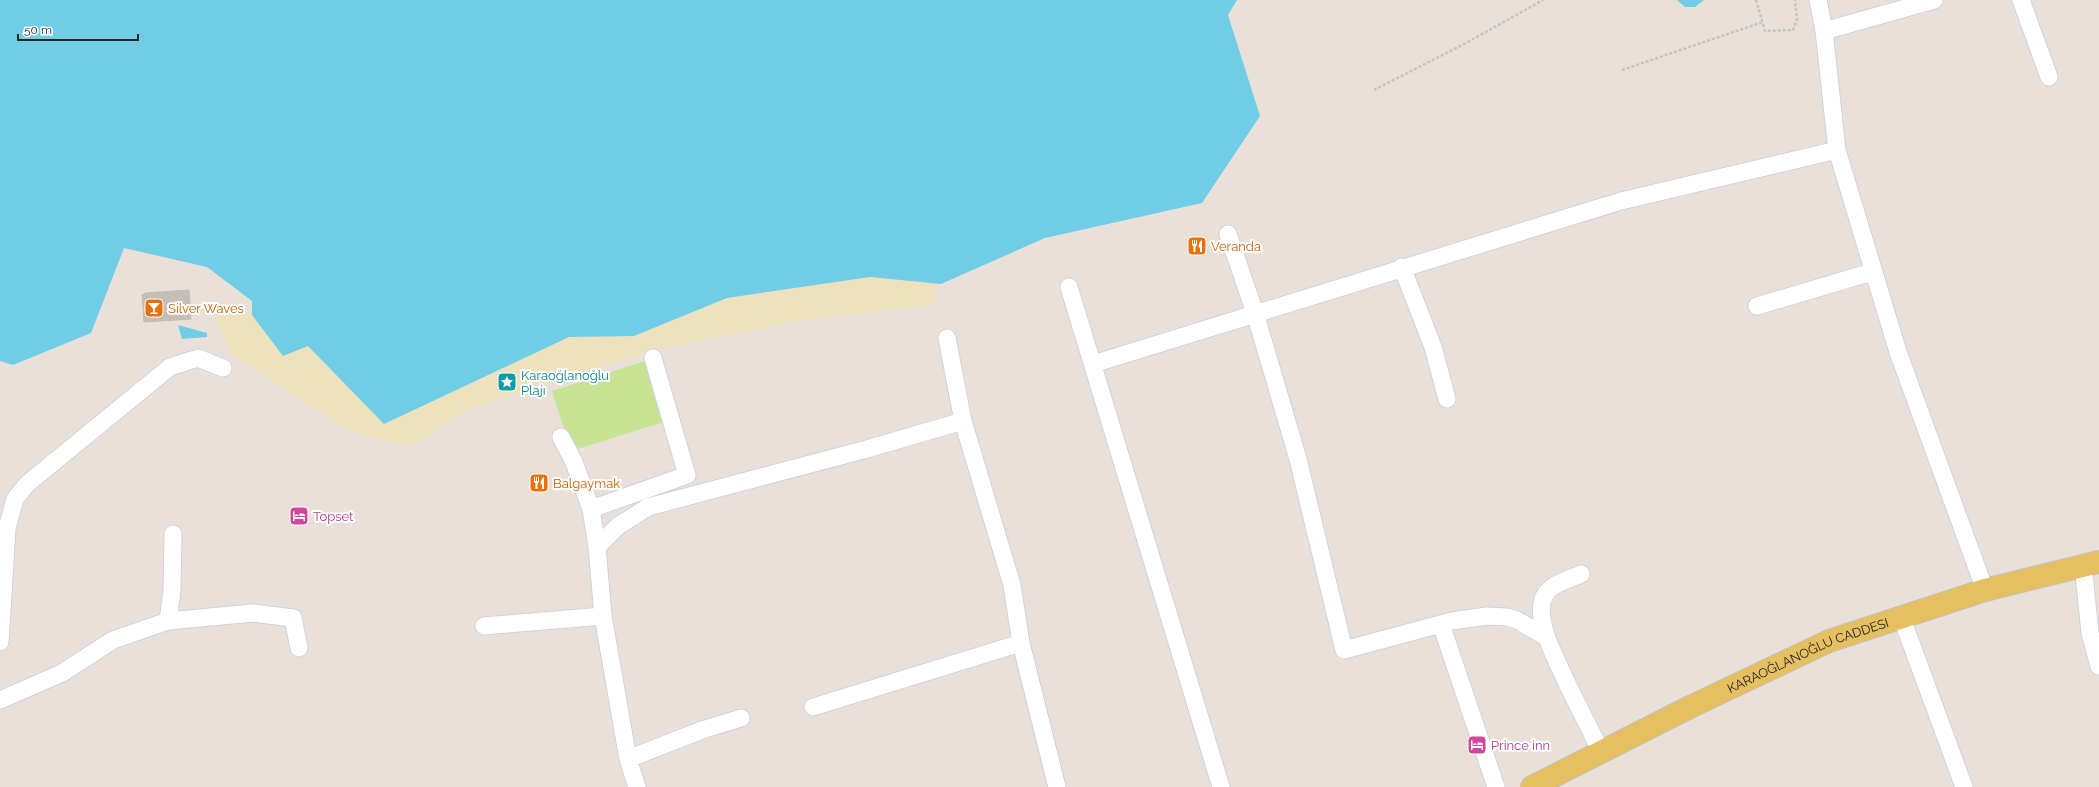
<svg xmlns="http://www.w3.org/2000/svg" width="2099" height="787" viewBox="0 0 2099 787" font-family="Raleway,sans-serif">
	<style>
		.sand { fill: #ede2bd }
		.pitch { fill: #c6e394 }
		.water { fill: #71cde5 }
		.building { fill: #c4beb8; stroke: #c3bcb3 }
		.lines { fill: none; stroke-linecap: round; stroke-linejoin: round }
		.minor-casing { stroke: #ced2df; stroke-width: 19 }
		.major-casing { stroke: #c3c3c3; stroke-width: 24 }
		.path { stroke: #c3c3c3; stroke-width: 2.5; stroke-dasharray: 3 2; stroke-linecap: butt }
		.minor { stroke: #fff; stroke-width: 17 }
		.major { stroke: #e6bf60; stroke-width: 22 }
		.labels { text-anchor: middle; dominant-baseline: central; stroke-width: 4; stroke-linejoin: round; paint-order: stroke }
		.food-label { font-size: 13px; fill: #c56008; stroke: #fff; text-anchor: start }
		.culture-label { font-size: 13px; fill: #0d838f; stroke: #fff; text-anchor: start }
		.hotel-label { font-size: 13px; fill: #b23c85; stroke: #fff; text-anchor: start }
		.street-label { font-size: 13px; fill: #272727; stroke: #fff }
	</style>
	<rect width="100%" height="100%" fill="#e9e1d9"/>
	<path class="sand" d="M868,269l68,9 -2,27 -130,15 -149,30 -189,61 -57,36 -59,-16 -120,-77 -16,-40 42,-1 53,26 259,-8 186,-45z"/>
	<path class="pitch" d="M648,360l19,61 -96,30 -19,-60z"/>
	<path class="water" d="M0,0h1237l-9,15 32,101 -58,87 -157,35 -104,46 -71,-7 -143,21 -93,38 -65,1 -185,87 -76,-78 -25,10 -31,-41v-14l-45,-34 -83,-19 -33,85 -78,32 -13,-4z
		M1677,0h27l-9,7h-10z
		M178,325l29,8v4l-25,2z"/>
	<path class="building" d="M189,290l2,29 -47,3 -2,-27 4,-2z"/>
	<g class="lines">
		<defs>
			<path id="minor" d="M1818,0l6,31 13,119 61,202 87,238
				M2021,0l28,77
				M1824,31l110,-31
				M1228,234l27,79 43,146 46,191 108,-29 35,-5 20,1 10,3 29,17
				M1402,267l31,80 14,52
				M1069,287l152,500
				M1757,306l115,-34
				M947,338l16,83 49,164 9,58 36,144
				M1093,364l528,-163 216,-51
				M561,437l13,25 17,47 6,38 6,69 25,143 9,28
				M591,509l96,-34 -34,-117
				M597,547l21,-21 30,-19 219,-58 96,-28
				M2083,564l7,69 9,33
				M1581,574c-13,6 -33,10 -38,25 -4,10 0,28 4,39 15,39 36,76 54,114
				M1901,616l63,171
				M168,621l4,-31 1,-56
				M1441,624l55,163
				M484,626l119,-10
				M0,642l7,-114 8,-29 12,-15 143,-117 28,-9 25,10
				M0,700l62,-27 51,-33 55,-19 85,-8 40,5 6,30
				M813,707l208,-64
				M628,759l74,-29 39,-12"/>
			<g id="major">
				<path id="s1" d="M1532,787l158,-80 139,-66 156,-51 114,-28"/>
			</g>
		</defs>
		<use href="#minor" class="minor-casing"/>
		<use href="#major" class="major-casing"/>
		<path class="path" d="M1756,0l9,31 28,-1 4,-10 -2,-20
			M1622,70l141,-48
			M1374,90l92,-47 77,-43"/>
		<use href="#minor" class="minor"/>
		<use href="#major" class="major"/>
	</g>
	<defs>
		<symbol id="restaurant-square" viewBox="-11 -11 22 22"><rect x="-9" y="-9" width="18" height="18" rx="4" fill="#e8710a" stroke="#fff"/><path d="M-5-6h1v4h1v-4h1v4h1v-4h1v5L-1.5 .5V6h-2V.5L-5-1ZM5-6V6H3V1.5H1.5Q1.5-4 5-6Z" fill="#fff"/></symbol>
		<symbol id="bar-square" viewBox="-11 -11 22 22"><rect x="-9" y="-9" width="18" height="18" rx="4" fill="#e8710a" stroke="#fff"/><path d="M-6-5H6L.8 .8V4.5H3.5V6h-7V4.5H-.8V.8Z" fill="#fff"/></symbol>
		<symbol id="sight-square" viewBox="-11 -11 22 22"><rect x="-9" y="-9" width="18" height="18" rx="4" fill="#0f9aa8" stroke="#fff"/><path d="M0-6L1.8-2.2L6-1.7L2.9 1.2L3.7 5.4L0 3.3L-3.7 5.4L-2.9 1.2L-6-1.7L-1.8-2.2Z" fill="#fff"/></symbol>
		<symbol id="hotel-square" viewBox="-11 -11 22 22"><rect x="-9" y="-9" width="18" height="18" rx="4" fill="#d1479c" stroke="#fff"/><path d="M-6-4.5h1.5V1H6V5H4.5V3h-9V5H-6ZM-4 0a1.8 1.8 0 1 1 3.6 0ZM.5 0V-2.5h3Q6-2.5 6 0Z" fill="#fff"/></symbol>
	</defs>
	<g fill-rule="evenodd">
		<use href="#restaurant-square" x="1186" y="235" width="22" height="22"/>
		<use href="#bar-square" x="143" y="297" width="22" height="22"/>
		<use href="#sight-square" x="496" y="371" width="22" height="22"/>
		<use href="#restaurant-square" x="528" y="472" width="22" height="22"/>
		<use href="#hotel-square" x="288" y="505" width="22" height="22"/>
		<use href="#hotel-square" x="1466" y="734" width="22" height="22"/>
	</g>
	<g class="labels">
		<g class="food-label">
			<text x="1211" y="246">Veranda</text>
			<text x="168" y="308">Silver Waves</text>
			<text x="553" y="483">Balgaymak</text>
		</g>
		<g class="culture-label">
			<text x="521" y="375">Karaoğlanoğlu<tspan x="521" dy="15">Plajı</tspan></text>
		</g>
		<g class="hotel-label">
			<text x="313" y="516">Topset</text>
			<text x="1491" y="745">Prince inn</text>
		</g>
		<g class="street-label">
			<text stroke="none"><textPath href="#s1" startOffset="306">KARAOĞLANOĞLU CADDESI</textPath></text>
		</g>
	</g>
	<path d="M18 34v6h120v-6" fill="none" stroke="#272727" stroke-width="2"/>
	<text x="24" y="34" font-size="12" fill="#272727" stroke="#ffffff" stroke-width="3" paint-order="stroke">50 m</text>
</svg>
